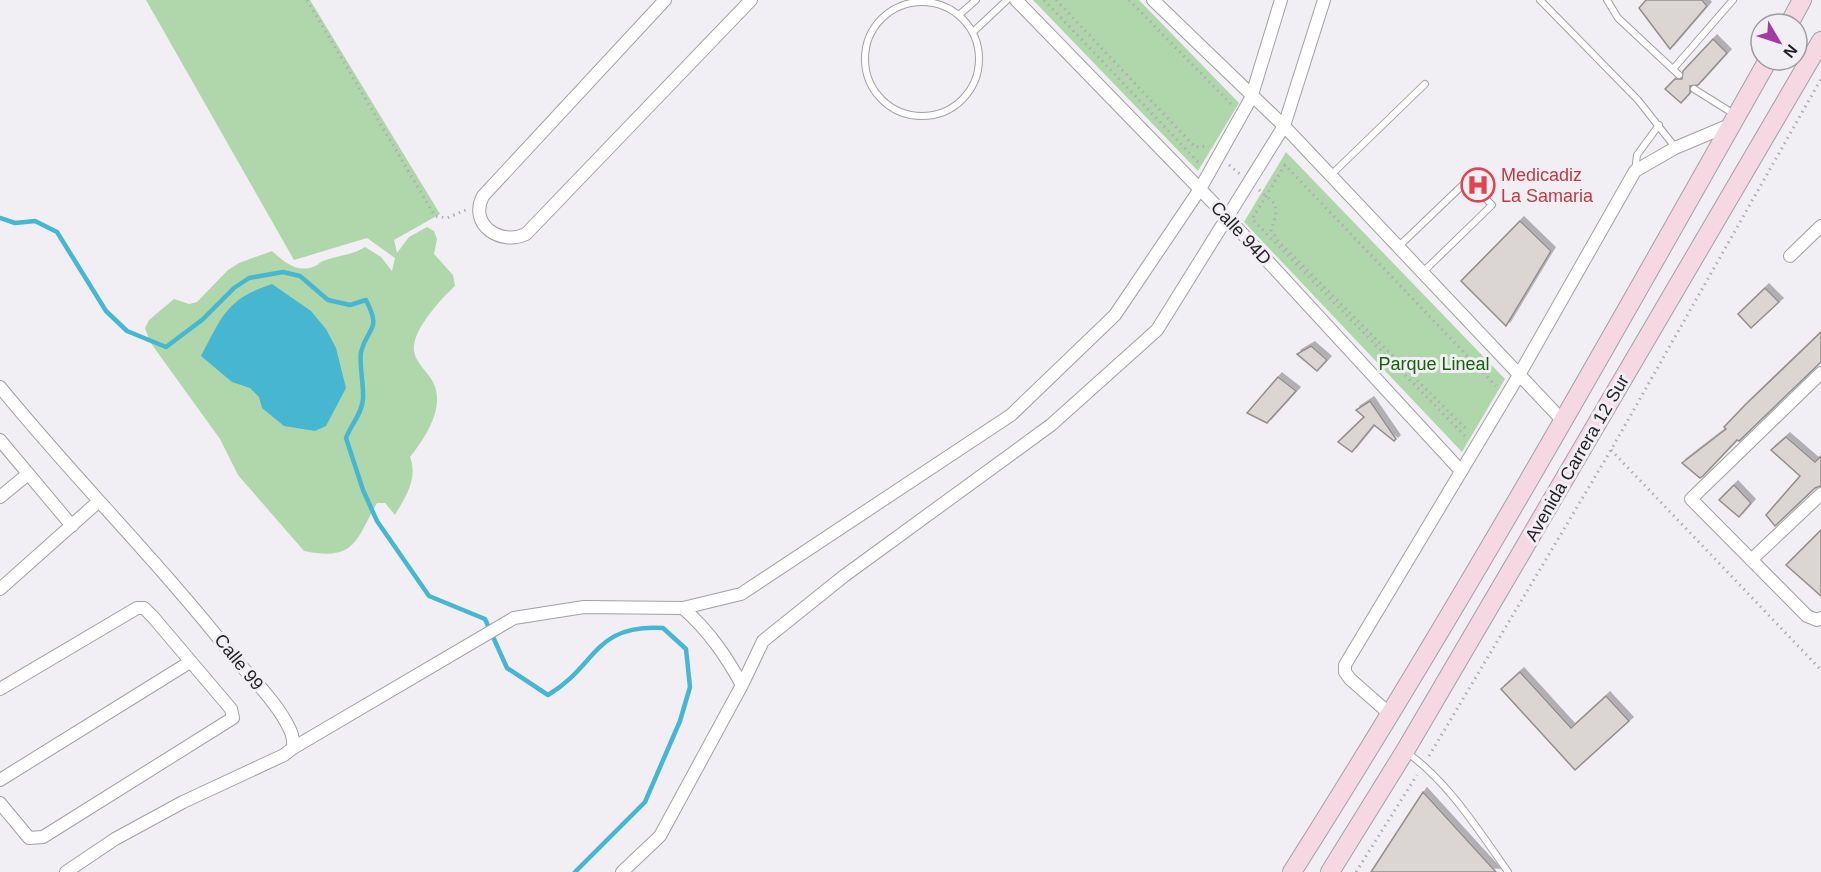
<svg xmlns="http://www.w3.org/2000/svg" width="1821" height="872" viewBox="0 0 1821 872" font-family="Helvetica,sans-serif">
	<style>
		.green { fill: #b0d6ab }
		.water { fill: #47b7d1 }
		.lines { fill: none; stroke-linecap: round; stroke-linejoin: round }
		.stream { stroke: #47b7d1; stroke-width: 4.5 }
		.building { fill: #dbd6d3; stroke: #938e8c; stroke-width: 1.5; filter: url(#shadow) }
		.lane-casing { stroke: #a2a0a4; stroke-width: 8 }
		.street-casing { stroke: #a2a0a4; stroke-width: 14 }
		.secondary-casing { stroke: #a2a0a4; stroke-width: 20 }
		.path { stroke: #aeadb1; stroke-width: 3; stroke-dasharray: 1.5 4.5; stroke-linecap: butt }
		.lane { stroke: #fff; stroke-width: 6 }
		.street { stroke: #fff; stroke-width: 12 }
		.secondary { stroke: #f6d8e2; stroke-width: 18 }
		.labels { text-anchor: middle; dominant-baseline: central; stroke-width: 6; stroke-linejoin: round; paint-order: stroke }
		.health-label { font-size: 18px; fill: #be3a42; stroke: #f1eff4; text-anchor: start }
		.street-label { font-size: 18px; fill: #201f21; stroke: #f1eff4 }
		.park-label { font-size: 18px; fill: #15610a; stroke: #f1eff4 }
	</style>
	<defs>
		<filter id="shadow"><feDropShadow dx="4" dy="-4" stdDeviation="0" flood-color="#0004"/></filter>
	</defs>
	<rect width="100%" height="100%" fill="#f1eff4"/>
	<path class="green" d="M146,0h164l130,214 -46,26 3,13 12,-16 18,-10 7,4 3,8 -3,15 19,21 2,11c-14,13 -44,45 -41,65 1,11 14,21 19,31 13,25 -8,56 -23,75 8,22 -4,39 -15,58l-10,-12h-8c-22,39 -22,58 -73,48l-66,-76 -18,-36 -70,-97 -5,-14 4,-8 25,-21 15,5 8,-2 31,-32 11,-7 33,-12c12,11 26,23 43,15 3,-1 5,-4 8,-5 15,-6 28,-5 42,-14l16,10 11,14 3,-13 -28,-20 -73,22z
		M1033,0h106l100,103 -41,68z
		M1286,152l219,227 -43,73 -218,-230z"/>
	<path class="water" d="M272,284l39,27 15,18 10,19 10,40 -20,38 -11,5 -31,-5 -22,-18 -3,-11 -9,-9 -18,-6 -31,-26c21,-39 25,-57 71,-72z"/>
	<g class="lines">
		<path class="stream" d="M0,218l15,5 20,-2 22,11 49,79 21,20 39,16 36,-27 32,-32 15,-10 34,-6 17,4 28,24 22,5 16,-5c16,32 2,25 -5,52 -2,10 3,35 2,47 -1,15 -12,25 -17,39l17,52 14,31 52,75 56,23 22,49 41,27c50,-30 45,-71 115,-67l23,21 4,38 -10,34 -35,81 -70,70"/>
	</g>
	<path class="building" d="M1646,0h56l5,6 -37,43 -31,-41z
		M1713,39l14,14 -29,32 -8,1v7l-9,10 -16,-14 10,-10h7l1,-8z
		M1520,221l31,30 -45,75 -45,-45z
		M1765,288l14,14 -28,26 -13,-14z
		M1821,332v30l-82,79 -2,-1 -34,36 -3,2 -18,-15 44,-34 -2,-2 21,-22z
		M1311,346l16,14 -10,11 -20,-17z
		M1278,377l18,14 -29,32 -20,-10z
		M1370,401l26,38 -2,2 -20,-16 -22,27 -14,-10 26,-25 -8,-7z
		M1786,437l29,25 6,-6v30l-6,2 -40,38 -9,-11 34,-39 -29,-26z
		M1734,485l17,18 -12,14 -20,-17z
		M1821,530v66l-35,-31z
		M1520,672l51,56 35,-32 23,25 -54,49 -74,-81z
		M1423,792l73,80h-125z"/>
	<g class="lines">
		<defs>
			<path id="lane" d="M1540,0l98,100 37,47
				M1607,0l11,18 61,57
				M865 59a57 57 0 1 1 114 0a57 57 0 1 1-114 0Z
				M959,15l17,-15
				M973,32l34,-32
				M1673,69l60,-69
				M1694,89l40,25
				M1635,171l2,-16 22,-30
				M1331,175l94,-91
				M1399,246l69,-66 24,25 -69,67
				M1406,752c40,27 74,80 102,120"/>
			<path id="street" d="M665,0l-182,196c-15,29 18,50 43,38l225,-234
				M1016,0l212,218 233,253
				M1153,0l131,126 279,295
				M1790,256l31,-30
				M1821,373l-130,126 116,117 10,4 4,-2
				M0,387c75,92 159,175 232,268 18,22 40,42 54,67 5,9 8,15 7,26l-9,7 -101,47 -68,37 -49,33
				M0,440l72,86
				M0,497l28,-23
				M1751,560l70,-66
				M0,589l99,-88
				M683,608c26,23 43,48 59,77
				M0,689l137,-81h7l9,9 78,92 2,9 -190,119 -14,1 -29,-35
				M1391,715l-41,-36 -5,-7v-7l174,-290 116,-204 40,-23 57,-24
				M293,748l221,-130 70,-11 99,1 58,-14 270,-179 104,-100 85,-126 51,-91 30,-98
				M0,780l190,-118
				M622,872l38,-36 82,-151 21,-44 81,-65 207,-151 106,-95 127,-204 40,-126"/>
			<path id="secondary" d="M1789,24l13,-24
				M1292,872c168,-265 322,-539 476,-812
				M1330,872l75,-121 416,-710"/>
		</defs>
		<use href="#lane" class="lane-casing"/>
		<use href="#street" class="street-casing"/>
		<use href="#secondary" class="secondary-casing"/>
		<path class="path" d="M307,0l128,216 12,2 21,-9
			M1044,0l155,163
			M1056,0l139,147 14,-1
			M1129,0l104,106
			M1229,165l11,9
			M1259,190l16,14 1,11 -5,15 8,12 189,189
			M1465,436l-213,-217 33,-54 211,221
			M1611,450l210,220
			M1429,756l182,-306 210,-371
			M1356,872l61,-97"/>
		<use href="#lane" class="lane"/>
		<use href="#street" class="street"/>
		<use href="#secondary" class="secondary"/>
	</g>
	<defs>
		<symbol id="hospital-ring" viewBox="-11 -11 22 22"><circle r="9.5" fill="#f1eff4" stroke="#e0444e" stroke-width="1.5"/><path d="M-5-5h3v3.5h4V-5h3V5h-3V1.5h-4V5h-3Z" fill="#e0444e"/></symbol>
	</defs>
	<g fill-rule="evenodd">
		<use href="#hospital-ring" x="1459" y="166" width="38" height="38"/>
	</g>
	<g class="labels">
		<g class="health-label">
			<text x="1501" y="175">Medicadiz<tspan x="1501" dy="21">La Samaria</tspan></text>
		</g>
		<g class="street-label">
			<text transform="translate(1241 233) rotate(47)">Calle 94D</text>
			<text transform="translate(1577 458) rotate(-60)">Avenida Carrera 12 Sur</text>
			<text transform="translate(239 662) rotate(51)">Calle 99</text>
		</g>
		<g class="park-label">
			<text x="1434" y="364">Parque Lineal</text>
		</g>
	</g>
	<g transform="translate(1779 42) rotate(129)"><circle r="28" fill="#f1eff4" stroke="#9d9ca0" stroke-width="1.5"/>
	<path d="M0-4.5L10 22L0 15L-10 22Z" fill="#a33c9f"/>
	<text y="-9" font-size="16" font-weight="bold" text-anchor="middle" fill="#201f21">N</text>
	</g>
</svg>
